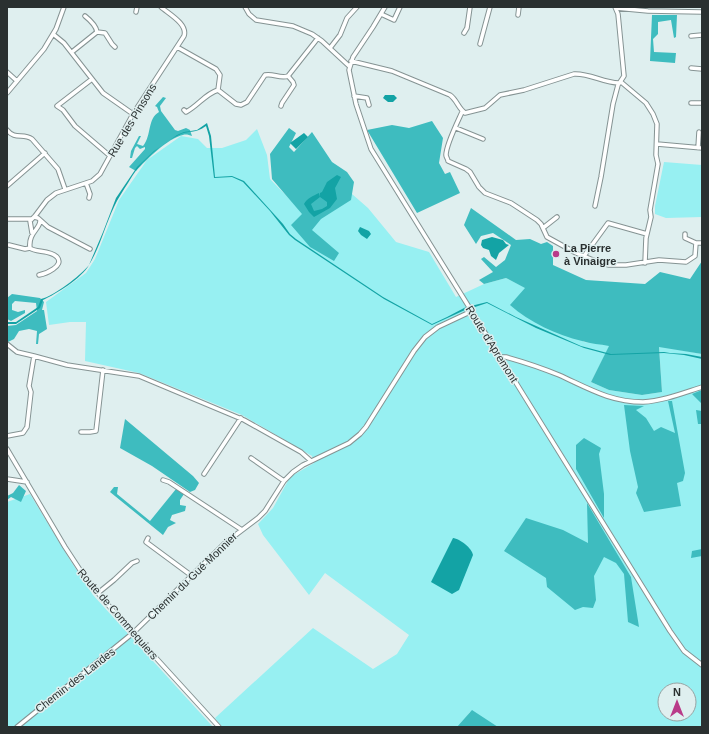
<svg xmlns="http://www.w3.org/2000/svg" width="709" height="734" viewBox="0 0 709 734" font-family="Arial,sans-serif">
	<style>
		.green { fill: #97f0f2; fill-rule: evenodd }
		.forest { fill: #3ebcbf }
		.water { fill: #13a3a5 }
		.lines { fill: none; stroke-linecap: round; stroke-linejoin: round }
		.minor-casing { stroke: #859393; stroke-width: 5.5 }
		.minor { stroke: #fff; stroke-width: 3.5 }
		.poi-dot { fill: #b93b89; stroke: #dfefef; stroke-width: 1.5 }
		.labels { text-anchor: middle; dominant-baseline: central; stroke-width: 3; stroke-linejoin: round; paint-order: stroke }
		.street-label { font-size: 11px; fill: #2a3030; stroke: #dfefef }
		.poi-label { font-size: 11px; font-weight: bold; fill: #2a3030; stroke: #dfefef; text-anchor: start }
	</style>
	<rect width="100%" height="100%" fill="#dfefef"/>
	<path class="green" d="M257,129l10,26 3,24 41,42 41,-27 16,14 28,34 33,10 27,45 28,-13 22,-6 20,10 58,54 26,3 -19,37 18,8 33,5 20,-3 -3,-46 43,8v373h-209l-23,-15 -11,15h-237l-7,-9 98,-90 60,41 24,-15 12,-19 -84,-62 -16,22 -46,-60 -5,-11 15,-16 17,-31 24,-14 -2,-7 -70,-41 -103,-42 -54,-12 1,-39h-16l-21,3 -3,-23 40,-29 9,-14 24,-59 28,-40 34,-24 17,3 9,9h15l24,-8zM665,690h24v24h-24z
		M664,162l38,3v52l-36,1 -11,-4v-8z
		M30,494l40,66 23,35 120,132h-206v-225z"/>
	<path class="forest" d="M652,15h25l-1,22 -2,1 -3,-18 -13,2v12l-5,5 1,13 22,1 -1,10 -25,-2z
		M163,97l3,1 -6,8 1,5 14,19 3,1 8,-3 4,2 2,6c-3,-1 -6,-2 -9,-1 -15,3 -37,25 -47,36l-7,-4 16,-18v-2l-5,2 -3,-3 -2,2 -3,10h-2l1,-7 8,-15h2l-4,8 6,2c9,-11 4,-27 16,-34l-2,-5 -2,-1z
		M432,121l11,17 -4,25 6,11 5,-2 10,21 -43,20 -50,-83 25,-5 17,3z
		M289,128l7,5 -7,14 5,5 18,-20 20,30 15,10 7,10 -3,18 -30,19 -9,11 27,23 -5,8 -24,-14 -19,-22 11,-11 -30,-35 -2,-25z
		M471,208l45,32 14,-1 11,5 6,-2 6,4v19l33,15 59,4 15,-12 30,7 12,-18v93l-43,-7 3,45 -20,3 -33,-5 -18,-8 18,-36c-9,-2 -18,-2 -27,-5 -25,-6 -53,-19 -72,-36l15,-17 -19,-10 -22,6 -5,-4 14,-8 -12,-13 3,-2 12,10 9,-7 6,-15 -18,-12 -12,3 -5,8 -12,-19z
		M12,294l28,4 4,4 -2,8h2l3,19 -8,5 -1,10h-2l1,-13 -8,-2 -10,2 -5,8 -6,3 -1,-16 9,-1 21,-14 -1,-8 -21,-2 -3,3v6l6,2 7,-2v3l-14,8 -4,-2v-21z
		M702,390v14l-10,-10z
		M668,401h4l13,72 -2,8 -6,2 4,23 -37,6 -8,-19 2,-6 -8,-36 -6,-46 20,1 -8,4 10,8 8,13 7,-4 14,6z
		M696,410l6,1v13h-4z
		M125,419l68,57 6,7 -4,7 -5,2 -38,-26 -32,-18z
		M584,438l17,10 -2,6 5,40v24l-28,-49v-24z
		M19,485l7,6 -5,11 -10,-5 -4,3v-4l6,-3z
		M114,487h4l-1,7 33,27 26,-32 8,5 -4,6v5l6,1 -1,5 -13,4 -2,5 6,3 -8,4 -5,8 -53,-43z
		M587,503l44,74 8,50 -11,-5 -4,-48 -8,-11 -12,-6 -10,19 2,24 -3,8 -10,-1 -8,3 -28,-23 -1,-9 -42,-27 22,-33 37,12 25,13z
		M702,549v7l-11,2 1,-7z
		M472,710l26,17h-41z"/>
	<path class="water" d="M385,95h9l3,3 -4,4h-5l-5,-4z
		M207,123l4,13 4,41 17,-1 12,5 39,43 7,10 6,5 87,58 49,27 15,-7 19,-10 -1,3 -33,15 -48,-26 -89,-59 -6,-5 -19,-24 -27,-29 -11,-5 -18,1 -5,-42 -3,-10c-11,8 -15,4 -25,8 -16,7 -32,21 -43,34 -4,5 -7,10 -10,15 -5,8 -10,15 -14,24 -9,19 -14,40 -25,58 -7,13 -33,29 -46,35l-3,8 -24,16h-9v-2h9l22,-15 3,-8c13,-3 39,-23 48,-34l14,-33 13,-34 21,-31 17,-16 23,-16 7,-3 13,-2z
		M304,133l4,4 -12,12 -6,-6z
		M337,175l4,2 -6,11 2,11 -7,9 -16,9 -5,-5 -5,-8c3,-6 9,-8 15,-11l1,4 -9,7 3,7 8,-2 5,-3v-4l-7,-5v-4l2,-1 5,-10z
		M360,227l9,4 2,3 -4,5 -6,-4 -3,-4z
		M492,237l11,3 3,4 3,1 -10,8 -3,7 -5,-4 -2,-6 -6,-2 -2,-3 1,-5z
		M487,302l29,15 65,29 30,8 53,-2 6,1 16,1 16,3v2l-18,-4 -20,-2 -54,2 -26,-7 -48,-20 -49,-25 -15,5 -1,-2z
		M453,538c7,1 19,10 20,17l-14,35 -7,4 -21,-12z"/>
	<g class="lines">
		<defs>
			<path id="minor" d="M245,7l4,7 7,6 37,6 19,8 10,7 27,25
				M385,7l-12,20 -20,30 -4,13 7,34 15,45 299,482 14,20 18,14
				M616,8l32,3 54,1
				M136,12l1,-5
				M381,14l13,6 6,-13
				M518,15l1,-8
				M85,16c5,4 11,9 12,16
				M464,33l3,-5 3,-21
				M53,34l11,9 39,50 30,21
				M691,36l11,-1
				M480,44l10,-37
				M177,47l39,22 4,6 -2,15 18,14 5,1 6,-3 18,-27c8,-2 15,4 23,1l30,-38
				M330,48l10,-13 7,-17 10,-11
				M72,52l25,-20 8,1 7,11 3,3
				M351,61l41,10 58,24c7,5 8,13 15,18l20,-5 15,-13 24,-5 50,-16c16,-1 29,9 45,9
				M691,68l11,1
				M7,72l10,9
				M92,79l-35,27 6,4 12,16 35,30
				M621,82l25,21 7,11 4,10 -1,31 2,9 -8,46 1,7 -5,21 -1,25
				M7,93l37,-44 12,-20 8,-22
				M354,96l13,2 2,7
				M691,103h11
				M281,106l1,-3 12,-18 -1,-3 -5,-6
				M184,110l2,2c12,-6 19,-18 32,-22
				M462,112c-4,9 -16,33 -16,43 0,2 2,4 2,6l18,8 4,3 9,15 6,6 26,10 26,17 4,4 6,13 29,16 22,9 11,3h17l33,-5 27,2 9,-6 1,-13h6
				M456,128l27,11
				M7,130c8,10 16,3 25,9l26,30 7,20
				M657,144l45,4
				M698,148l1,-16
				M86,183l4,11 -1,4
				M7,186l38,-33
				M595,206l6,-29 12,-73 5,-19 6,-9 -6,-62 -3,-7
				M34,217l4,1 10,9 42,22
				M7,219h24
				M543,228l14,-11
				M32,233l-2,-12 5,-5 12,-16 9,-7 36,-12 8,-7 33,-60 51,-78c4,-12 -15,-22 -23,-29
				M685,234v4l11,5
				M9,245l16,4 5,-1
				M584,256l24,-33 39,11
				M39,275c6,-1 26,-9 18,-18 -8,-8 -21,-4 -27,-9 -2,-15 10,-19 10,-27
				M7,344l10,8 17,4 33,9 72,11 105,44 57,32 10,9
				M500,357h6c18,5 36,11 53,18 29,13 51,27 84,27 20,-1 40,-9 59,-15
				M81,432h9l6,-1 7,-61
				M7,436l16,-3 4,-6 4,-35 -2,-6 5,-30
				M7,449l58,98 21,32 29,34 104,114
				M251,458l33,23
				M204,474l37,-56
				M7,479l20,3
				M163,480l6,2 73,48
				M148,538l-2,4 46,34
				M98,593l16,-13 18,-17 5,-2
				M17,727l116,-94 92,-90 33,-25 7,-7 19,-30 9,-9 10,-7 46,-22 11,-9 6,-7 48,-76 11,-14 13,-10 34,-16"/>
		</defs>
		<use href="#minor" class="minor-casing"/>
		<use href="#minor" class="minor"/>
	</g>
	<circle class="poi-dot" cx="556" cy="254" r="4"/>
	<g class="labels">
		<g class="street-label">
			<text transform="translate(132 120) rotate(-59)">Rue des Pinsons</text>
			<text transform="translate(492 344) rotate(58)">Route d'Apremont</text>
			<text transform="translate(192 576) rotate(-44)">Chemin du Gué Monnier</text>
			<text transform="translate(118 614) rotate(49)">Route de Commequiers</text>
			<text transform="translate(75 680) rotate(-38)">Chemin des Landes</text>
		</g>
		<g class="poi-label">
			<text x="564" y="248">La Pierre<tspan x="564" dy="13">à Vinaigre</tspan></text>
		</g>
	</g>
	<rect width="709" height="734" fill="none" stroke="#2a3030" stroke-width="16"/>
	<g transform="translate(677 702)"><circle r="19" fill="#dfefef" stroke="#97a3a3"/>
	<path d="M0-3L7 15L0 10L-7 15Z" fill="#b93b89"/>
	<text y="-6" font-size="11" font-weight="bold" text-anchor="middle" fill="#2a3030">N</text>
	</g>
</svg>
